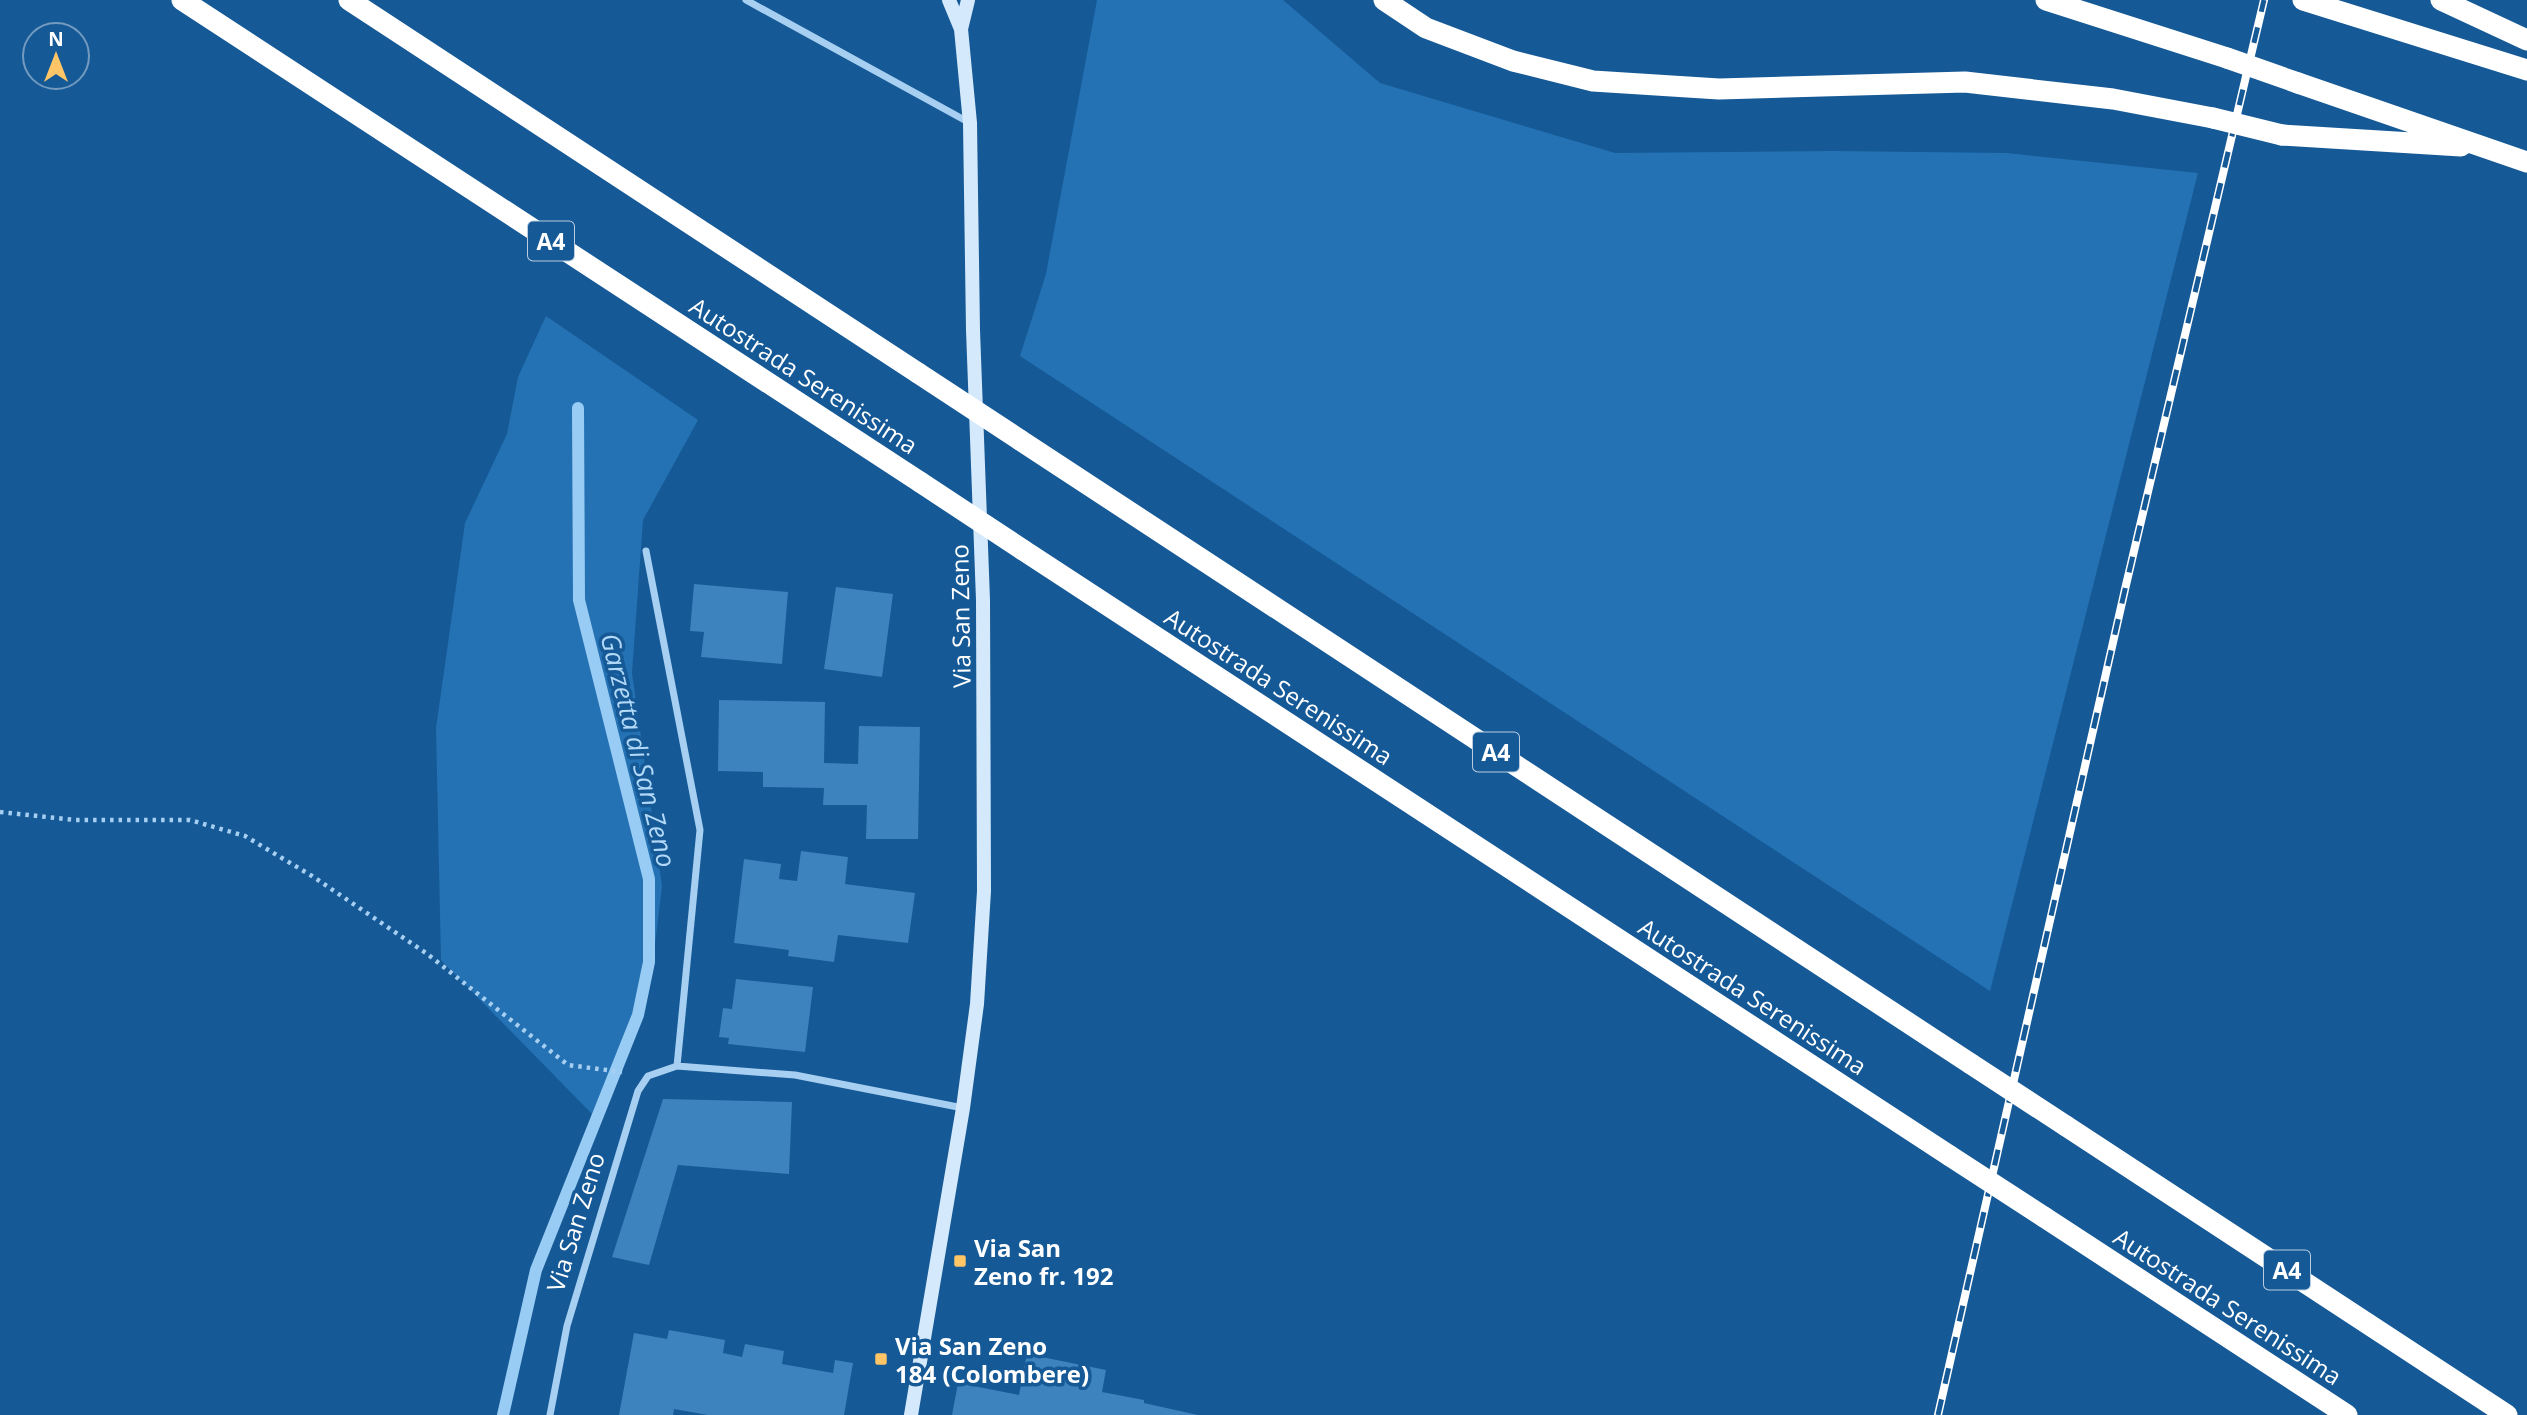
<svg xmlns="http://www.w3.org/2000/svg" width="2527" height="1415" viewBox="0 0 2527 1415" font-family="'Open Sans',sans-serif">
	<style>
		.green { fill: #2472b3 }
		.lines { fill: none; stroke-linecap: round; stroke-linejoin: round }
		.stream { stroke: #98ccf4; stroke-width: 12 }
		.building { fill: #3d83be }
		.path { stroke: #a6cff2; stroke-width: 4.5; stroke-dasharray: 3.5 5; stroke-linecap: butt }
		.street { stroke: #a6cff2; stroke-width: 7 }
		.secondary { stroke: #d5e9fc; stroke-width: 14 }
		.highway { stroke: #fff; stroke-width: 21 }
		.rail-casing { stroke: #fff; stroke-width: 8 }
		.rail { stroke: #155996; stroke-width: 5; stroke-dasharray: 16; stroke-linecap: butt }
		.highway-bridge { stroke: #fff; stroke-width: 21 }
		.poi-dot { fill: #ffc567; stroke: #155996; stroke-width: 2.5 }
		.labels { text-anchor: middle; dominant-baseline: central; stroke-width: 7; stroke-linejoin: round; paint-order: stroke }
		.shield { fill: #155996; stroke: #b9cde0; stroke-width: 2 }
		.shield-label { font-size: 23px; font-weight: bold; fill: #fff }
		.street-label { font-size: 24px; fill: #fff; stroke: #155996 }
		.poi-label { font-size: 24px; font-weight: bold; fill: #fff; stroke: #155996; text-anchor: start }
		.water-label { font-size: 26px; font-style: italic; fill: #b2d9f8; stroke: #155996 }
	</style>
	<rect width="100%" height="100%" fill="#155996"/>
	<path class="green" d="M1097,0h186l97,83 235,70 218,-2 173,2 192,20 -208,818 -970,-635 26,-82z
		M546,316l152,104 -55,100 -11,153 30,213 -11,92 -59,136 -151,-154 -5,-232 29,-205 42,-89 11,-57z"/>
	<g class="lines">
		<path class="stream" d="M503,1415l33,-145 102,-255 11,-53v-83l-70,-279 -1,-192"/>
	</g>
	<path class="building" d="M694,584l94,8 -6,72 -81,-7 3,-25 -14,-1z
		M836,587l57,7 -11,83 -58,-8z
		M719,700l106,2 -1,61 34,1 1,-38 61,1 -2,112h-52l1,-34h-44l1,-17 -61,-1v-15l-45,-1z
		M801,851l47,6 -3,27 70,9 -7,50 -70,-8 -4,27 -46,-6 1,-6 -55,-7 10,-84 37,5 -2,15 18,2z
		M736,979l77,8 -8,65 -77,-8 1,-6 -10,-1 4,-29 9,1z
		M663,1099l129,3 -3,72 -111,-9 -29,100 -37,-8z
		M669,1330l56,10 -2,13 19,4 3,-13 39,7 -2,13 51,9 2,-13 18,3 -9,52h-136l-34,-6 -1,6h-54l15,-82 33,6z
		M1027,1354l79,16 -4,22 42,8v3l54,12h-246l6,-32 61,12z"/>
	<g class="lines">
		<path class="path" d="M0,812l75,8h115l55,16 67,40 114,77 142,112 54,7"/>
		<path class="street" d="M746,0l224,123
			M646,551l54,279 -23,236
			M550,1415l17,-89 71,-235 10,-15 29,-10 118,9 168,33"/>
		<path class="secondary" d="M949,0l12,29
			M911,1415l52,-307 14,-104 7,-113 -1,-291 -10,-270 -3,-207 -9,-94 7,-29"/>
		<path class="highway" d="M182,0l738,482
			M349,0l569,373
			M1384,0l42,28 87,33 80,20 126,8 246,-7 148,17 100,19
			M2046,0l181,58
			M2303,0l224,70
			M2441,0l86,40
			M2298,83l229,79
			M2282,135l179,11
			M1020,440l951,624
			M1023,550l927,606
			M2066,1126l441,289
			M2044,1217l303,198"/>
		<defs>
			<path id="rail" d="M1938,1415l188,-830 138,-585"/>
		</defs>
		<use href="#rail" class="rail-casing"/>
		<use href="#rail" class="rail"/>
		<path class="highway-bridge" d="M2227,58l71,25
			M2213,118l69,17
			M918,373l102,67
			M920,482l103,68
			M1971,1064l95,62
			M1950,1156l94,61"/>
	</g>
	<g class="poi-dot">
		<rect x="953" y="1254" width="14" height="14" rx="3.5"/>
		<rect x="874" y="1352" width="14" height="14" rx="3.5"/>
	</g>
	<g class="labels">
		<g class="shield">
			<rect x="528" y="221.5" width="46" height="39" rx="5"/>
			<rect x="1473" y="732.5" width="46" height="39" rx="5"/>
			<rect x="2264" y="1250.5" width="46" height="39" rx="5"/>
		</g>
		<g class="shield-label">
			<text x="551" y="241">A4</text>
			<text x="1496" y="752">A4</text>
			<text x="2287" y="1270">A4</text>
		</g>
		<g class="street-label">
			<text transform="translate(804 375) rotate(33)">Autostrada Serenissima</text>
			<text transform="translate(960 616) rotate(-91)">Via San Zeno</text>
			<text transform="translate(1279 686) rotate(33)">Autostrada Serenissima</text>
			<text transform="translate(1753 996) rotate(33)">Autostrada Serenissima</text>
			<text transform="translate(575 1222) rotate(-73)">Via San Zeno</text>
			<text transform="translate(2228 1306) rotate(33)">Autostrada Serenissima</text>
		</g>
		<g class="poi-label">
			<text x="974" y="1247">Via San<tspan x="974" dy="28">Zeno fr. 192</tspan></text>
			<text x="895" y="1345">Via San Zeno<tspan x="895" dy="28">184 (Colombere)</tspan></text>
		</g>
		<g class="water-label">
			<text transform="translate(639 750) rotate(76)">Garzetta di San Zeno</text>
		</g>
	</g>
	<g transform="translate(56 56)"><circle r="33" fill="#155996" stroke="#739bc0" stroke-width="2"/>
	<path d="M0-5L12 26L0 18L-12 26Z" fill="#ffc567"/>
	<text y="-10" font-size="19" font-weight="bold" text-anchor="middle" fill="#ffffff">N</text>
	</g>
</svg>
